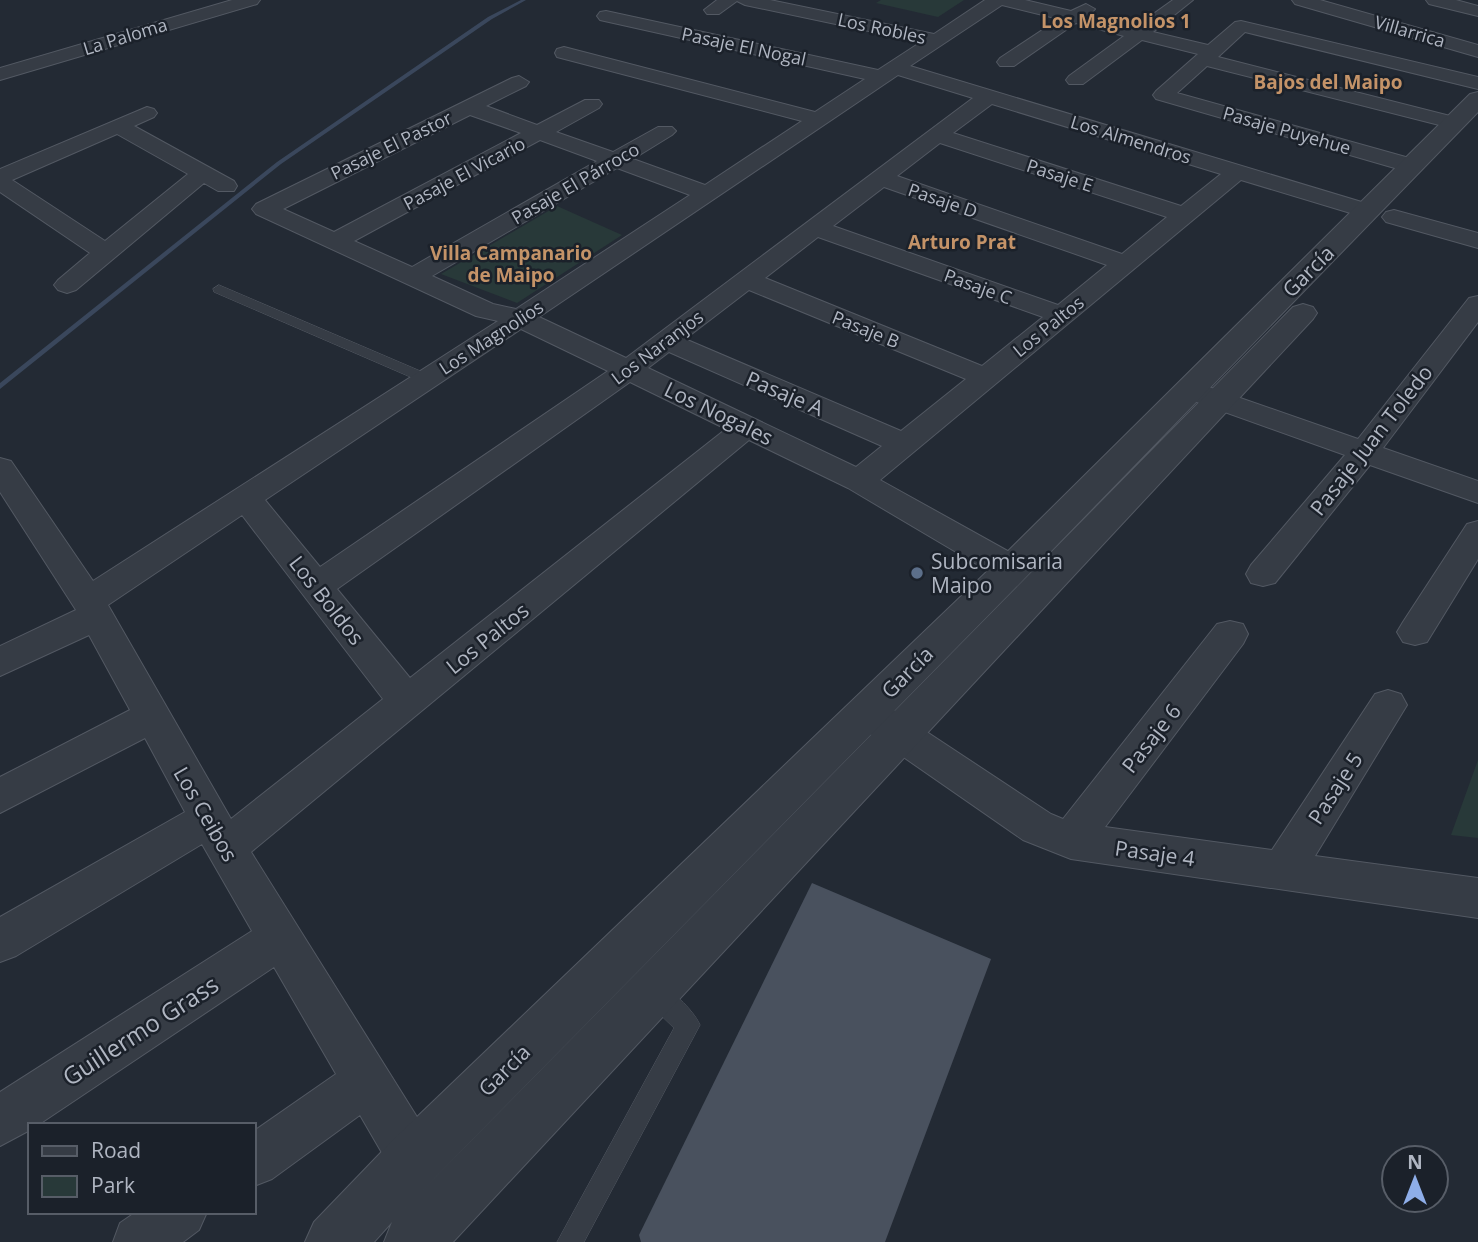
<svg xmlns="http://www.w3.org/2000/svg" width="1478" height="1242" viewBox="0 0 1478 1242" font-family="'Open Sans',sans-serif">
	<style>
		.green { fill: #283939 }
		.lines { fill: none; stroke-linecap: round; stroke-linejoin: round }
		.stream { fill: #3a475c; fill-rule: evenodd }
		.building { fill: #49515e }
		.service-casing { stroke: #535963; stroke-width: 1 }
		.minor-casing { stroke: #535963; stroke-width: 2 }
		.tertiary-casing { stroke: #535963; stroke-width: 2 }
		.service { fill: #363c45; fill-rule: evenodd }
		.minor { fill: #363c45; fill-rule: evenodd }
		.tertiary { fill: #363c45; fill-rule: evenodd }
		.service-dot { fill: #5c6f8a; stroke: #1b212a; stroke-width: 2.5 }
		.labels { text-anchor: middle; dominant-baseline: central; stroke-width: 5; stroke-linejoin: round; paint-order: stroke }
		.far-street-label { font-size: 18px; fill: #b0b6c2; stroke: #1b212a }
		.far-neighbourhood-label { font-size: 19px; font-weight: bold; fill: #c49368; stroke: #1b212a }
		.street-label { font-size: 21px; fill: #b0b6c2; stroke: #1b212a }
		.poi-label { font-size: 21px; fill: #b0b6c2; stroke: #1b212a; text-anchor: start }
		.near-street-label { font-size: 24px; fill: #b0b6c2; stroke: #1b212a }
	</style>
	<rect width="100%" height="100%" fill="#232a34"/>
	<path class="green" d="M881,0h83l-26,17 -62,-14z
		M557,206l65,29 -105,68 -76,-29z
		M1478,760v78l-27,-3z"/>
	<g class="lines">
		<path class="stream" d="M521,0h5l-34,19 -211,145 -281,225v-6l277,-221 211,-145z"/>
	</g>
	<path class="building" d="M812,883l179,76 -106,283h-244l-2,-7z"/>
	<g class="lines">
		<defs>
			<path id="service" d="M219,285l213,91 2,3 -7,4 -5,-1 -208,-90 -1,-3z
				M653,981c16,6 40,28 47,44l-116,217h-27l117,-214 -29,-28 -3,-8 3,-8z"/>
			<path id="minor" d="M232,0h28l-3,4 -257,76v-12z
				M717,0h53l164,34 51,-34h40l46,11 15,-7 9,5 -7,7 47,11 38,-27h20l-40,32 55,13 27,-23 6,-1 237,56v12l-233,-57 -27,25 244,62 3,4 -3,4 -7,2 -248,-63 -30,27 243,68 3,5 -3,5 -8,2 -256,-74 -3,-4 3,-4 42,-37 -56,-14 -59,44h-14l-3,-4 3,-4 55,-40 -48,-13 -62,43h-14l-3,-4 3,-4 59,-39 -57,-14 -92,61 465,140 4,5 -4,5 -8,2 -126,-38 -361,300 144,80 5,9 -5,9 -12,3 -12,-3 -152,-90 -99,-48 -498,412 181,289 7,18 -7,18 -18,7 -18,-7 -36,-62 -88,64 -18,7v-55l82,-57 -62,-107 -236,158h-8v5l-30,16v-54l252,-161 -50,-87 -186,112 -16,6v-45l185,-105 -40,-74 -145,75v-36l130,-67 -41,-75 -89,41v-30l76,-36 -76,-118v-34l11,3 82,120 405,-260 -22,-5 -220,-102 -4,-5 4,-5 256,-126 7,-2 10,6 -3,4 -40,20 51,19 48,-25h14l3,4 -3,4 -43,24 57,20 45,-25h14l4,4 -4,4 -39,24 72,26 97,-64 -245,-64 -2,-4 2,-4 7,-2 251,65 50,-33 -265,-59 -3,-4 3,-4 6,-1 272,59 43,-28 -176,-37 -8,-4 -18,13h-12l-3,-4zM898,75l75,23 -347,260 -87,-41zM992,104l229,70 -40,32 -228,-73zM470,115l51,18 -187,99 -51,-23zM540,140l57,21 -185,106 -58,-26zM940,143l227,74 -45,37 -225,-78zM617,168l73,27 -174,114 -23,-5 -61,-28zM884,187l223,78 -49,40 -225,-79zM818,237l225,80 -61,49 -217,-88zM749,290l217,89 -65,52 -216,-92zM521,329l87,42 -288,196 -55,-67zM669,352l213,94 -26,21 -208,-99zM630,382l96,47 -316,249 -73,-89zM242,515l141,184 -152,120 -123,-214z
				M1292,0h28l158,45v12l-183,-53z
				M1426,0h30l22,6v10l-49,-12z
				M147,107l7,2 3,4 -3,4 -20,9 100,55 3,5 -3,5h-16l-14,-8 -128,107 -9,3 -9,-3 -4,-5 4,-5 32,-27 -90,-61v-23zM117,134l71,40 -83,67 -93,-61z
				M1394,210l84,23v15l-92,-26 -4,-5 4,-5z
				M1478,296v26l-95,126 95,33v22l-108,-38 -95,118 -12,3 -12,-3 -5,-9 5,-9 94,-110 -165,-59 -4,-6 4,-6 10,-3 10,3 158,55 111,-141z
				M1478,521v38l-51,83 -12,3 -12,-3 -6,-10 6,-10 64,-98z
				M1230,621l13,3 5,10 -5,10 -138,183 167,23 103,-156 13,-4 13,4 6,11 -92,151 163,22v40l-407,-59 -48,-19 -160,-111 -6,-11 6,-11 13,-4 13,4 162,107 12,5 154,-195z
				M136,1212h71l-8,18 -16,12h-70l7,-19z"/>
			<path id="tertiary" d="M1478,92v20l-453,466 -621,631 889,-902 10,-3 10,3 4,6 -4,6 -860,923h-69l8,-20 -18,20h-69l9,-20 80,-83 605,-579 471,-466z"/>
		</defs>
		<use href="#service" class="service-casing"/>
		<use href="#minor" class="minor-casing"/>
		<use href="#tertiary" class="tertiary-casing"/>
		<use href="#service" class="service"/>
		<use href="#minor" class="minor"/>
		<use href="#tertiary" class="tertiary"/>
	</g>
	<circle class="service-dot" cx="917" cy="573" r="7"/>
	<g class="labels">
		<g class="far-street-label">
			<text transform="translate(882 28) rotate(12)">Los Robles</text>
			<text transform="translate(1410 31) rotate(16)">Villarrica</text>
			<text transform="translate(125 36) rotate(-17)">La Paloma</text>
			<text transform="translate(744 46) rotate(12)">Pasaje El Nogal</text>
			<text transform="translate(1287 130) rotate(16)">Pasaje Puyehue</text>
			<text transform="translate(1131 139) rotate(17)">Los Almendros</text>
			<text transform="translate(391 145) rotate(-26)">Pasaje El Pastor</text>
			<text transform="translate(464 173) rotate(-28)">Pasaje El Vicario</text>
			<text transform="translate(1060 175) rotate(18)">Pasaje E</text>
			<text transform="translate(575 183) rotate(-30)">Pasaje El Párroco</text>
			<text transform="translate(943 200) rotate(19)">Pasaje D</text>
			<text transform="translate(978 286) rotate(20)">Pasaje C</text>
			<text transform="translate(1048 326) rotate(-39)">Los Paltos</text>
			<text transform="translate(866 329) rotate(22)">Pasaje B</text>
			<text transform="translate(491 337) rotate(-33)">Los Magnolios</text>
			<text transform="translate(657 347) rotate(-37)">Los Naranjos</text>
		</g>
		<g class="far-neighbourhood-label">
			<text x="1116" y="21">Los Magnolios 1</text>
			<text x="1328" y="82">Bajos del Maipo</text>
			<text x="962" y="242">Arturo Prat</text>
			<text x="511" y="253">Villa Campanario<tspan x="511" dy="22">de Maipo</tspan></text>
		</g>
		<g class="street-label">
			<text transform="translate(1308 271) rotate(-45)">García</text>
			<text transform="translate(785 393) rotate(23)">Pasaje A</text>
			<text transform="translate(719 413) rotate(26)">Los Nogales</text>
			<text transform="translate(1371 440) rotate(-52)">Pasaje Juan Toledo</text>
			<text transform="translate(327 600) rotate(52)">Los Boldos</text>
			<text transform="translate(487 638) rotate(-39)">Los Paltos</text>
			<text transform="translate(907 672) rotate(-45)">García</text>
			<text transform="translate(1151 738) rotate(-52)">Pasaje 6</text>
			<text transform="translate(1335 788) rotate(-57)">Pasaje 5</text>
			<text transform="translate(206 814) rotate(60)">Los Ceibos</text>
			<text transform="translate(1155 853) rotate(8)">Pasaje 4</text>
			<text transform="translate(504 1070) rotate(-45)">García</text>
		</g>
		<g class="poi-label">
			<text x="931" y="561">Subcomisaria<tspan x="931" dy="24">Maipo</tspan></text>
		</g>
		<g class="near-street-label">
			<text transform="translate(140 1030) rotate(-33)">Guillermo Grass</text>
		</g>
	</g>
	<rect x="28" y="1123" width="228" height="91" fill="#1b212a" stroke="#575d67" stroke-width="2"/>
	<rect x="42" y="1146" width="35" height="10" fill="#363c45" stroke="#575d67" stroke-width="2"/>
	<text x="91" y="1158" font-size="21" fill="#b0b6c2">Road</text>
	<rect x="42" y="1176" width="35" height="21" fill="#283939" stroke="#575d67" stroke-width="2"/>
	<text x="91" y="1193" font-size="21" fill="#b0b6c2">Park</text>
	<g transform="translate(1415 1179)"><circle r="33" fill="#1b212a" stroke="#575d67" stroke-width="2"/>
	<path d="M0-5L12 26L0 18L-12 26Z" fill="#8eaee9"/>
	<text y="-10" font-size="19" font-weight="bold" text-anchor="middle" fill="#b0b6c2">N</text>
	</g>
</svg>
